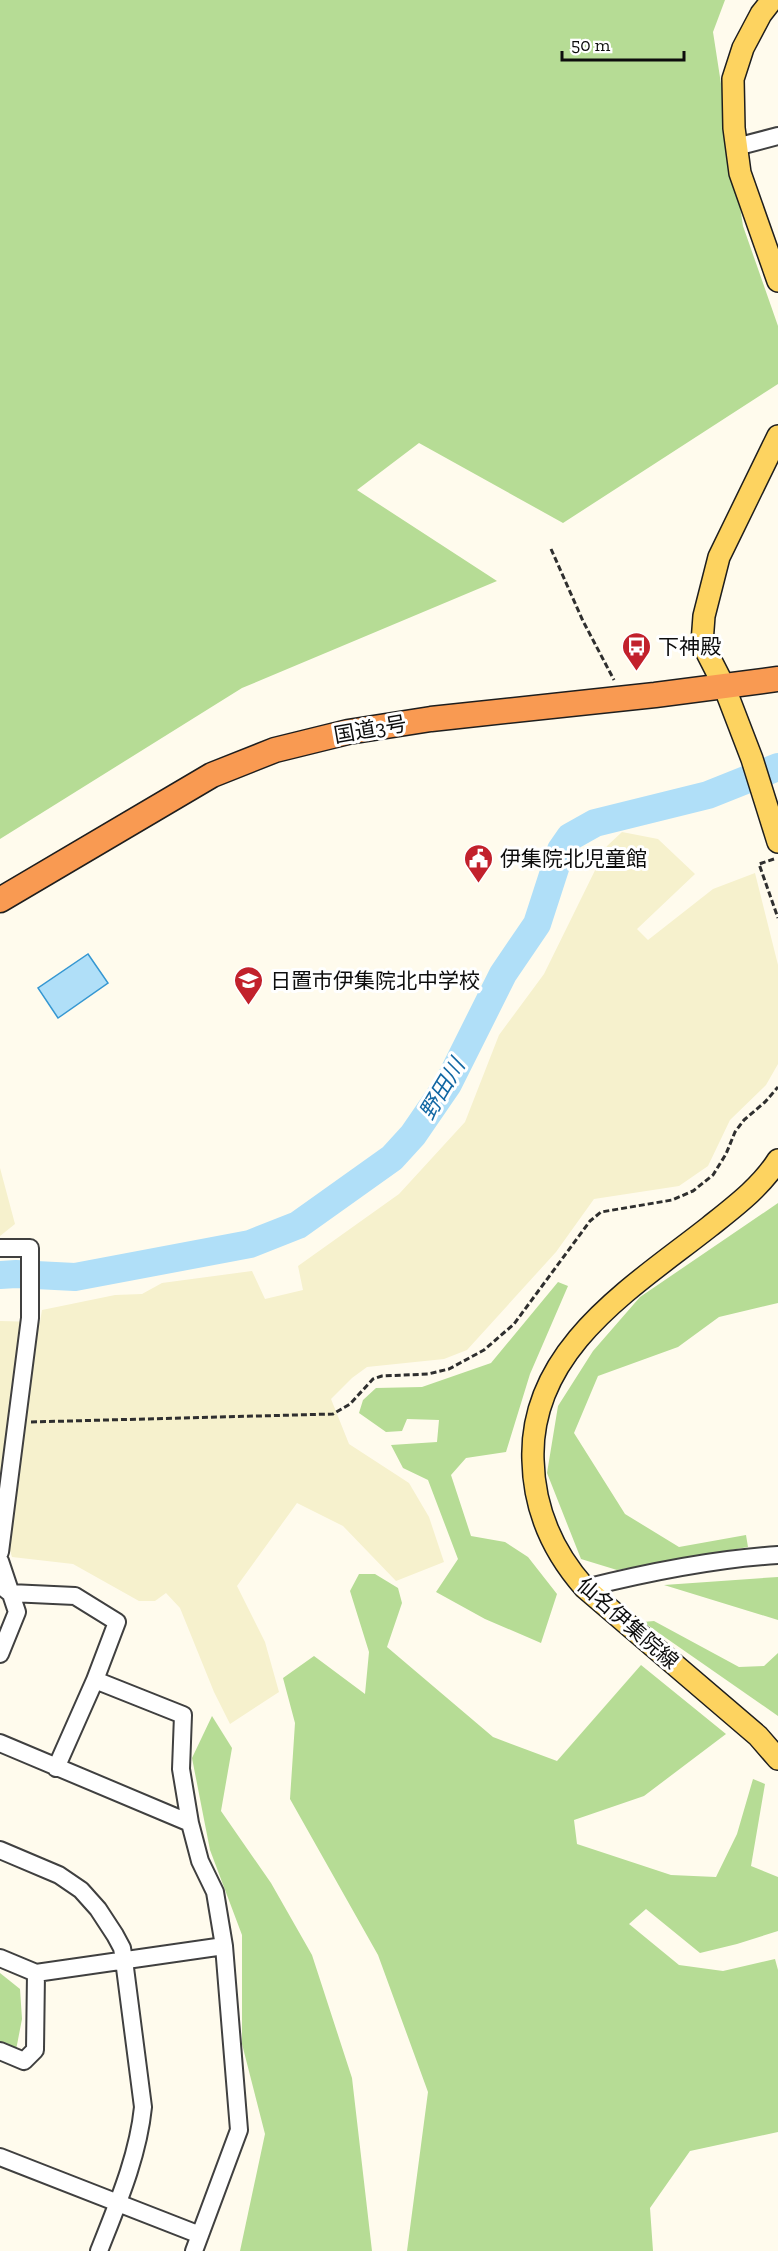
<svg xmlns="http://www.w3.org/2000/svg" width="778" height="2251" viewBox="0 0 778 2251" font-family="'Zilla Slab','Noto Sans JP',serif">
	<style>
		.farmland { fill: #f6f1cd }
		.forest { fill: #b6dc95 }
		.water { fill: #b0dff8; stroke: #3597d2; stroke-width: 1.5 }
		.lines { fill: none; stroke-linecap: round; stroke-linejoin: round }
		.river { stroke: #b0dff8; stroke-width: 28 }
		.minor-casing { stroke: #404040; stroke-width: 20 }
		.major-casing { stroke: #1e1e1e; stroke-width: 24 }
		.highway-casing { stroke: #1e1e1e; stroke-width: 27 }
		.path { stroke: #2f2f2f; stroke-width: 3; stroke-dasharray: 6 3; stroke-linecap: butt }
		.minor { stroke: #fff; stroke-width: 16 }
		.major { stroke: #fdd360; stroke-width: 21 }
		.highway { stroke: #f99a52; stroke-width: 24 }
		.labels { text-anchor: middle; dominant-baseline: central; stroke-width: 6; stroke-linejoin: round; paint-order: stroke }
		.poi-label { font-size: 21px; fill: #0d0d0d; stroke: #fff; text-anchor: start }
		.street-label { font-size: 21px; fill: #0d0d0d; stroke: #fff }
		.water-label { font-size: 22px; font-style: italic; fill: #1267a3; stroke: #fff }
	</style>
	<rect width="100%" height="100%" fill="#fffbed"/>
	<path class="farmland" d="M622,832l36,7 37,35 -58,55 11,11 65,-51 42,-16 23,92v99l-12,21 -36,35 -22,46 -29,20 -85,13 -38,53 -89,98 -23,9 -77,8 -15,11 -21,21 18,45 60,39 20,34 15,45 -48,19 -53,-55 -46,-23 -60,83 28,56 14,50 -49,32 -16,-32 -34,-84 -14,-15 -11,8h-16l-66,-37 -61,-7 -12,-39v-197l40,1 2,-12 73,-15 27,-1 20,-11 90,-12 13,28 38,-9 -5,-24 101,-72 66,-72 34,-87 45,-61 63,-128z
		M0,1168l15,56 -15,12z"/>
	<path class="forest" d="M0,0h725l-12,32 30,194 35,100v58l-215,139 -144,-80 -62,47 140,91 -255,107 -242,151z
		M778,1203v100l-59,14 -41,30 -80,29 -24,57 51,81 54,33 67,-12 2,12 -131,23 -36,-11 -34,-86 11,-67 35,-55 47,-54z
		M558,1282l10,4 -38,88 -24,78 -40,6 -15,17 20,61 34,6 23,15 29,37 -16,49 -56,-24 -49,-27 22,-33 -30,-79 -25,-12 -12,-23 46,-3 2,-22 -32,-1 -5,12 -16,1 -27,-19 4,-13 13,-12 46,-1 69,-24z
		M359,1574h16l23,14 4,15 -15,44 106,90 64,24 84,-96 85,69 -82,62 -70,24 3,24 94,31 45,2 21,-43 16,-55 12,5 -14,82 27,11v54l-41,13 -37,9 -54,-44 -17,15 50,41 44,6 52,-12 3,11v162l-88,19 -40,57 3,43h-246l21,-159 -50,-137 -88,-156 5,-76 -12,-45 31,-22 51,38 4,-42 -19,-61z
		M778,1577v43l-114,-35z
		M654,1621l85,46 25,-1 14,-13v63l-135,-94z
		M212,1716l20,32 -11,63 50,72 41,72 40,123 20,173h-132l25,-117 -23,-90v-109l-32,-85 -18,-92z
		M0,1973l20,16 2,30 -6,31 -16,-6z"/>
	<path class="water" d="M88,954l20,29 -50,35 -20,-30z"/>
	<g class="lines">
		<path class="river" d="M0,1275l16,-1 59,3 175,-33 48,-19 94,-67 21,-23 35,-51 55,-110 34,-50 24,-74 9,-13 25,-14 113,-28 70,-28"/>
		<defs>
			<path id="minor" d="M736,147l42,-11
				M0,1248h30v70l-30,234
				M0,1561l17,51 -17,42
				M0,1585l10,8 65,3 42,26 -22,58 88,35 -2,54 9,54 10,38 15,31 9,54 15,184 -45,121
				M585,1588c64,-16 127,-29 193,-33
				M0,1743l190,80
				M56,1768l39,-88
				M0,1850l59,25 22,15 17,19 17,26 7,13 2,12 19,147c-5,50 -26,98 -44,144
				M0,1958l36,15
				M0,2051l24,10 11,-11 1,-77 188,-27
				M0,2157l200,78"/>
			<path id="major" d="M772,0l-11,14 -18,34 -10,31 1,49 6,45 38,108
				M778,436l-59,121 -15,59 -2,27 22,43 28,73 26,83
				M778,1160c-17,27 -44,47 -69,67 -76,60 -180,122 -176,233 1,49 20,92 52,128l173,148 20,23"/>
			<path id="highway" d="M0,900l212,-125 63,-25 73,-18 83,-13 224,-24 123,-16"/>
		</defs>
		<use href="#minor" class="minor-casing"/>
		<use href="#major" class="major-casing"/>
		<use href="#highway" class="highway-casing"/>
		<path class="path" d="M551,549l32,72 31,59
			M774,859l-15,5 19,54
			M31,1422l302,-8 17,-10 23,-25 9,-3 46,-2 21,-5 35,-19 30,-26 76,-103 11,-9 71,-12 21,-9 20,-16 13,-21 9,-22 9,-12 21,-18 13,-15"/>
		<use href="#minor" class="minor"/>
		<use href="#major" class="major"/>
		<use href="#highway" class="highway"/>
	</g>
	<defs>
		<symbol id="bus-pin" viewBox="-11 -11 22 30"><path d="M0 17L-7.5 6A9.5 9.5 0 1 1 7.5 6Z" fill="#c2212c" stroke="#fff"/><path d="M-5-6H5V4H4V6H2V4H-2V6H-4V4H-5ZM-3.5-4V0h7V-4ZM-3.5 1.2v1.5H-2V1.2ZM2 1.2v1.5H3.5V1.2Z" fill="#fff"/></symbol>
		<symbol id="civic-pin" viewBox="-11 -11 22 30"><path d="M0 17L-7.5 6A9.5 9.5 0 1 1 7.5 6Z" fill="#c2212c" stroke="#fff"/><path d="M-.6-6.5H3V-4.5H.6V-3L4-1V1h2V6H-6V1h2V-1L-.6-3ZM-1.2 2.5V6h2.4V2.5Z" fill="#fff"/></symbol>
		<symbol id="school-pin" viewBox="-11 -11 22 30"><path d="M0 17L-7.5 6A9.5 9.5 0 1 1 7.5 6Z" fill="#c2212c" stroke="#fff"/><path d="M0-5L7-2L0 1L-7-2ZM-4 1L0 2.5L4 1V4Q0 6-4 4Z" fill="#fff"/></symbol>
	</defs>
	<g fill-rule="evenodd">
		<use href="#bus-pin" x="620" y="630" width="33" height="45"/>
		<use href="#civic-pin" x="462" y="842" width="33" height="45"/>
		<use href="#school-pin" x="232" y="964" width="33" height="45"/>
	</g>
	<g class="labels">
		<g class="poi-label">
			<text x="658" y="646">下神殿</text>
			<text x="500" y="858">伊集院北児童館</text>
			<text x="270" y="980">日置市伊集院北中学校</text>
		</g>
		<g class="street-label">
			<text transform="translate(370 729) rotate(-10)">国道3号</text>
			<text transform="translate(628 1623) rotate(41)">仙名伊集院線</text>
		</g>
		<g class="water-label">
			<text transform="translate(442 1089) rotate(-59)">野田川</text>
		</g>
	</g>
	<path d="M562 51v9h122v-9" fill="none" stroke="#0d0d0d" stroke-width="3"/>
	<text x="571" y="51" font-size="18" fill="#0d0d0d" stroke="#ffffff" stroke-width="4.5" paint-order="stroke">50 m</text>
</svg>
